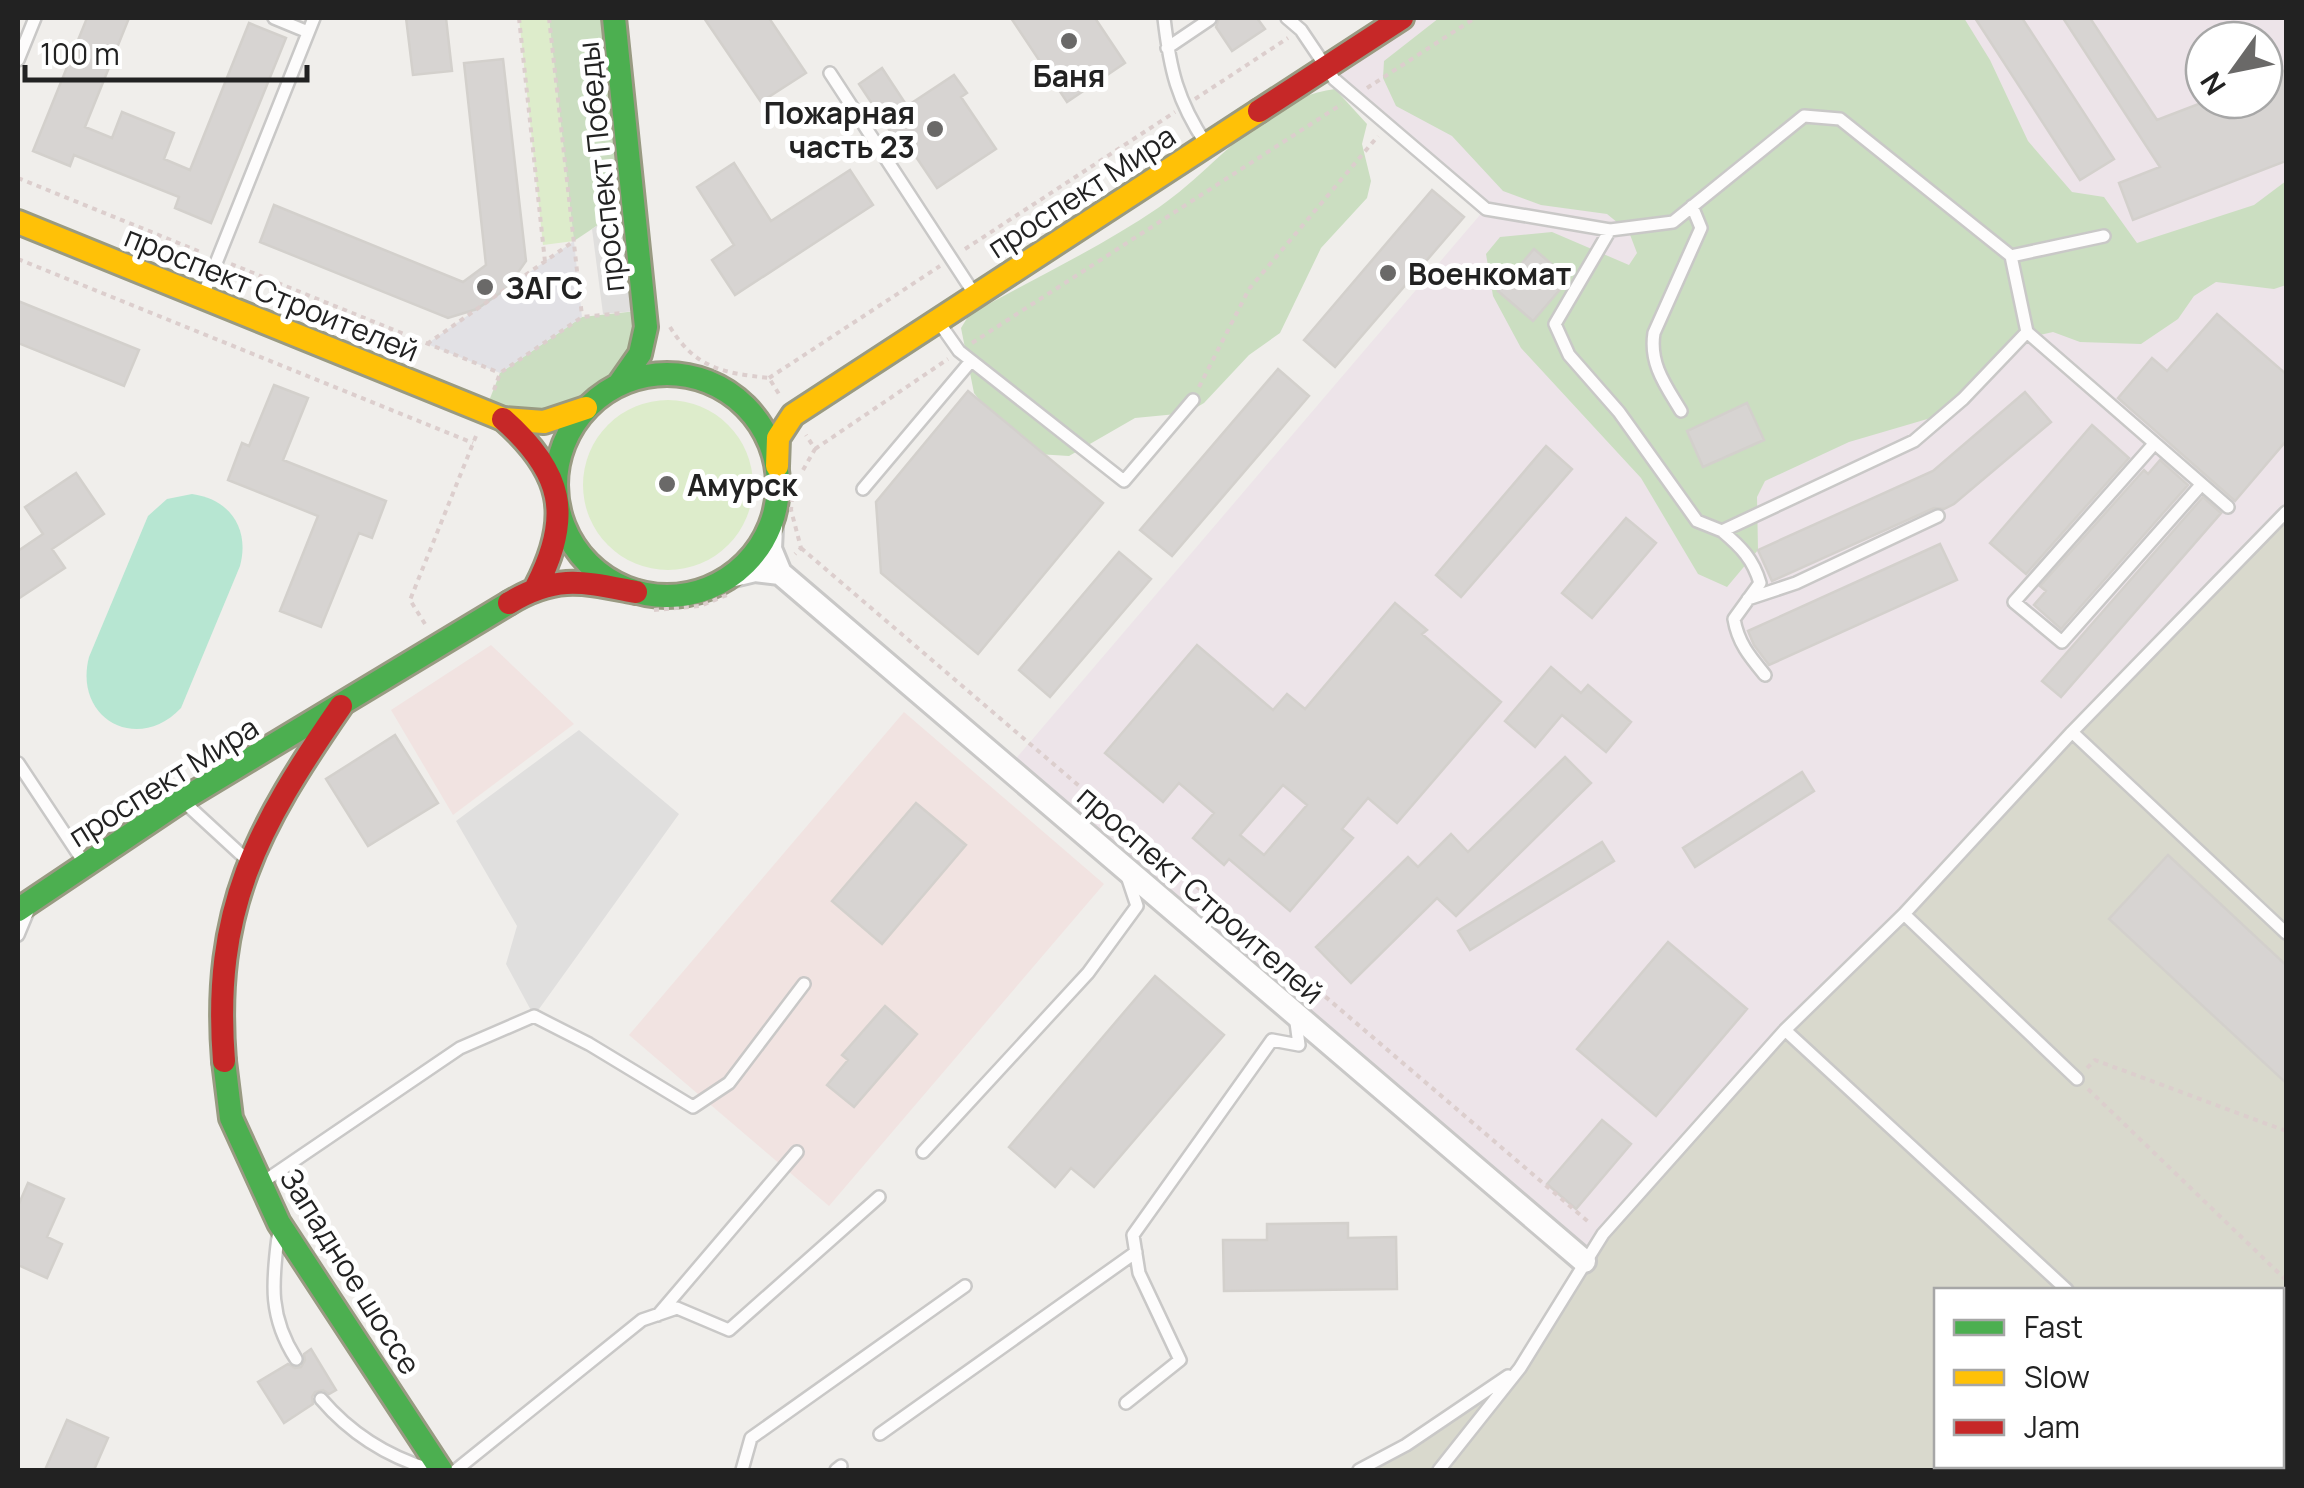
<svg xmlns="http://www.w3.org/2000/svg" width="2304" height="1488" viewBox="0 0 2304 1488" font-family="Manrope,sans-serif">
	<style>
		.commercial { fill: #f1e3e1 }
		.industrial { fill: #ede4e9; fill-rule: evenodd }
		.construction { fill: #d9d9cd; fill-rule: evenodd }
		.grass { fill: #ddeccb }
		.forest { fill: #cbdec1 }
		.pitch { fill: #b7e6d2 }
		.parking { fill: #e0dfde }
		.plaza { fill: #e2e1e5 }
		.building { fill: #d7d4d2; stroke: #d3d0cc; stroke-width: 2.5; fill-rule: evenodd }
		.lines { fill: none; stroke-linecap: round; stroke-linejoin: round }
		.lane-casing { stroke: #c9c8c7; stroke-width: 16 }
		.street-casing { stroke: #c9c8c7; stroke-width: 28 }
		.fast-casing { stroke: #999a82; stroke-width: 28 }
		.slow-casing { stroke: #999a82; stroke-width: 28 }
		.jam-casing { stroke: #999a82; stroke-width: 28 }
		.path { stroke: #dccecd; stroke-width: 4; stroke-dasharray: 5 5; stroke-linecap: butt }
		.lane { stroke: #fdfcfc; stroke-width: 11 }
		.street { stroke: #fdfcfc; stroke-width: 22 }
		.fast { stroke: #4caf50; stroke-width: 22 }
		.slow { stroke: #ffc107; stroke-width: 22 }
		.jam { stroke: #c62828; stroke-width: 22 }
		.poi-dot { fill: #6a6968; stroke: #fff; stroke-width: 4 }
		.labels { text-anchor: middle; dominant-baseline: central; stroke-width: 10; stroke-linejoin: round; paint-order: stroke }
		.poi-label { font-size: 30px; font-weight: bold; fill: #222; stroke: #fff; text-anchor: start }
		.street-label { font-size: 30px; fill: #222; stroke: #fff }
	</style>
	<rect width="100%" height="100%" fill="#f0eeeb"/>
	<path class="commercial" d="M491,645l83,79 -121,91 -62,-105z
		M904,712l200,172 -275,322 -200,-171z"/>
	<path class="industrial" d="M1402,18h884v494l-702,749 -576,-493 477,-559 -151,-130zM2204,40h60v60h-60z"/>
	<path class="construction" d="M2286,512v958h-927l161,-102 64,-107 201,-231zM1936,1290h346v176h-346z"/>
	<path class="grass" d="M519,18h30l25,223 -31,4z
		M583 485a85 85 0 1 1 170 0a85 85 0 1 1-170 0Z"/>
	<path class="forest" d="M549,18h65l20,183 -60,40z
		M1439,18h525l26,42 38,81 44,51 32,5 33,46 117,-38 32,-24v104l-12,4 -58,-7 -22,14 -16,23 -37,25 -61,-2 -27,-10 -40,9 -15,11 -17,39 -23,19 -109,32 -84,39 -8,16 1,53 -31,37 -29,-13 -57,-96 -120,-130 -28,-52 -7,-42 14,-17 52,-5 77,33 8,-12 -8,-21 -22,-18 -66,-9 -38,-14 -51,-55 -56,-30 -13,-28 1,-17z
		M1335,89l32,35 -5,20 9,37 -4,17 -46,50 -41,85 -31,22 -45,48 -17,10 -52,5 -66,38 -32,-2 -24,-11 -39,-50 -13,-65 8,-13c62,-35 132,-68 189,-107 58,-39 105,-110 177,-119z
		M646,310l-27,74 -33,24 -101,3 15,-38 82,-56z"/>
	<path class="pitch" d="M192,494c38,5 58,35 48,72l-59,142c-43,46 -108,11 -92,-51l59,-141 19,-17z"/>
	<path class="parking" d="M634,201l12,109 -43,4 -11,-85z
		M579,730l100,84 -145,202 -28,-52 11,-38 -61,-105z"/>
	<path class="plaza" d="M574,241l8,76 -82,56 -73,-29z"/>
	<path class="building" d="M87,18h42l-44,109 27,11 10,-26 52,21 -10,26 26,11 59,-147 37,15 -75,185 -36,-15 4,-11 -105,-42 -4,11 -37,-15z
		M406,18h40l6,53 -39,4z
		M704,18h65l37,55 -45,29z
		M1011,18h84l30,45 -58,39z
		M1219,18h38l8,11 -33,22 -16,-24z
		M1975,18h47l92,141 -34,21z
		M2063,18h27l67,102 52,-20h55v-21l22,-9v91l-153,59 -14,-37 41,-16z
		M503,59l23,202 -19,27 -30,21 -29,9 -188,-76 14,-37 189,77 23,-17 -22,-202z
		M882,68l25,38 47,-31 13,18 -6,4 35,52 -59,39 -35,-52 -6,4 -37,-56z
		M734,163l37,58 79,-51 23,35 -138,90 -23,-35 22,-15 -37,-58z
		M1432,190l32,27 -129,150 -31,-27z
		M1534,249l35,30 -36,42 -35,-30z
		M18,301l121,49 -15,36 -106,-43z
		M2217,314l69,60v67l-51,60 -117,-103 34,-40 15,13z
		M1278,369l31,27 -137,160 -32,-26z
		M274,385l34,13 -25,62 103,41 -14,37 -13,-5 -38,94 -41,-16 38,-95 -90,-36 14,-37 7,3z
		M968,391l135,112 -125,151 -97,-81 -5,-71z
		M2025,392l26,30 -97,82 -10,5 -10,-1 -162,73 -14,-31 175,-79z
		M1747,403l17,37 -61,27 -16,-36z
		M2092,425l37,33 -103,116 -36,-31z
		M1546,446l26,23 -111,128 -25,-22z
		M2160,460l28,25 -127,144 -27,-24 12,-14 -6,-5 104,-116 4,4z
		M76,473l28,41 -52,35 13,19 -47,31v-48l25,-17 -18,-27z
		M2203,497l18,16 -160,184 -19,-16z
		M1626,518l30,25 -64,75 -30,-25z
		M1940,544l17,36 -188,85 -15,-20 -6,-14z
		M1119,552l32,27 -101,118 -31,-27z
		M1395,603l32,27 -5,4 79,68 -104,121 -29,-25 -26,31 11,9 -63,73 -61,-52 -5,6 -31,-27 21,-25 -35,-30 -16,19 -58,-49 92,-108 76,65 14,-16 18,15zM1283,785l24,20 -43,50 -24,-20z
		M1551,667l30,26 7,-8 43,37 -25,30 -44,-37 -27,32 -30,-26z
		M395,735l43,68 -70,43 -42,-67z
		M1565,757l26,26 -135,133 -19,-18 -86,85 -35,-36 92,-90 10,10 33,-33 17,18z
		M1802,772l12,19 -119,76 -12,-19z
		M916,803l50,42 -84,99 -50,-43z
		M1602,842l12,19 -144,89 -12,-19z
		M2168,855l118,110v118l-177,-164z
		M1668,942l79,67 -91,107 -79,-67z
		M1155,976l69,59 -130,152 -23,-19 -16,19 -46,-40z
		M885,1006l32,28 -63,73 -27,-22 21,-25 -6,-5z
		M1602,1120l29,24 -55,65 -29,-25z
		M28,1183l36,16 -17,38 15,7 -15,34 -29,-13v-59z
		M1348,1223v15l48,-1 1,52 -173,2 -1,-51h44v-16z
		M311,1349l25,41 -7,4 -6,-4 -8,2 -3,5 1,7 -29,19 -26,-41 30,-18 7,4 6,-1 4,-7 -1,-6z
		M67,1420l41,18 -14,32h-49z"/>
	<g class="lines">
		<defs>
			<path id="lane" d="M274,18l34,14
				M1164,18c6,52 13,82 42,126
				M1287,18l14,12 33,49 152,130 124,21 63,-8 131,-106 36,3 171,137 16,76 201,175
				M1167,48l43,-29
				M18,60l17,-42
				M830,73l143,219
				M1610,230l-55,94 14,31 50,57 78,109 25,10 192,-90 49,-42 64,-67
				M2011,256l93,-20
				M204,293l110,-275
				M940,324l19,27 165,130 69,-81
				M1681,411c-15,-25 -32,-47 -27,-78l47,-105 -9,-22
				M2154,444l-140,158 48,40 139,-157
				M863,489l108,-128
				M1722,531c19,16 31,28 38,52l-26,36c4,24 16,38 31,56
				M1748,599l48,-16 142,-67
				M2072,732l214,201
				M18,763l65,98
				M184,802l63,58
				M1904,914l173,165
				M18,935l10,-24
				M1785,1030l282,260
				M923,1152l165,-179 49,-67 -10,-30
				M263,1182l197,-134 74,-32 55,28 104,63 36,-24 75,-99
				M278,1237c-6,47 -9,80 18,122
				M658,1315l139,-163
				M321,1399c30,35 65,57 108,70
				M1126,1403l54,-43 -41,-87 -6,-38 139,-195 27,5 -4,-30
				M880,1434l256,-182
				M2257,1466l5,4
				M456,1470l186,-150 35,-12 52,22 150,-133
				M742,1470l9,-32 214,-152
				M836,1470l5,-4
				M1359,1470l47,-25 102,-69
				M1439,1470l81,-102 83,-134 182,-204 119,-116 168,-182 214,-220"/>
			<path id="street" d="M771,527l-1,22 10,24 804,688
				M734,575l21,-5 25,3"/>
			<path id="fast" d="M614,18l32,309 -6,27 -21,30
				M556 485a111 111 0 1 1 222 0a111 111 0 1 1-222 0Z
				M18,910l164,-110 327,-197
				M224,1061l7,57 48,105 162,247"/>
			<path id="slow" d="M18,222l485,197 41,3 42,-14
				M777,466l1,-28 15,-23 466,-304"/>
			<path id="jam" d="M1259,111l143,-93
				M503,419c60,53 70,97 33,168
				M509,603c48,-29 74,-21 127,-11
				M224,1061c-12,-152 33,-233 117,-355"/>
		</defs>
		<use href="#lane" class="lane-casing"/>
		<use href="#street" class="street-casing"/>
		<use href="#fast" class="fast-casing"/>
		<use href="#slow" class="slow-casing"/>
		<use href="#jam" class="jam-casing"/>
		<path class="path" d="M519,18l26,244
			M549,18l33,298
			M1367,88l108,-70
			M1195,99l93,-61
			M18,178l185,75
			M965,249l210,-137
			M18,259l455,184
			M231,264l269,109
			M670,327c26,42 54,46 99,51l10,16
			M972,343l370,-239
			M427,344l147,-103
			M769,378l171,-112
			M1199,387l50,-98 129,-153
			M494,390l6,-17 82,-56 39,-4
			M815,449l133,-90
			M803,470l12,-21 -9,-14
			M793,487l-2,23 10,38 -6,6
			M801,548l790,676
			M654,610l46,-4 27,-11
			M425,624l-15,-24 66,-164
			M2087,1068l8,-8 191,71
			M2088,1089l198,191"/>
		<use href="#lane" class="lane"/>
		<use href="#street" class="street"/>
		<use href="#fast" class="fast"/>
		<use href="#slow" class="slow"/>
		<use href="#jam" class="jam"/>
	</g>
	<g class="poi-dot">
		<circle cx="1069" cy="41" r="10"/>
		<circle cx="935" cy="129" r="10"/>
		<circle cx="1388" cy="273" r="10"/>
		<circle cx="485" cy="287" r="10"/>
		<circle cx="667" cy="484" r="10"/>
	</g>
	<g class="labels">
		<g class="poi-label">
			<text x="1069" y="75" text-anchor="middle">Баня</text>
			<text x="915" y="112" text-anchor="end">Пожарная<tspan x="915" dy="34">часть 23</tspan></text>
			<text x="1408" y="273">Военкомат</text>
			<text x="505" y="287">ЗАГС</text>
			<text x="687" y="484">Амурск</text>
		</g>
		<g class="street-label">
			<text transform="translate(600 167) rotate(-96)">проспект Победы</text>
			<text transform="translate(1081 191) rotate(-33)">проспект Мира</text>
			<text transform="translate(272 293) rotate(22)">проспект Строителей</text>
			<text transform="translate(163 781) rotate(-32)">проспект Мира</text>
			<text transform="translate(1201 894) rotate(41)">проспект Строителей</text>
			<text transform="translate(351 1271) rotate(58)">Западное шоссе</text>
		</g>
	</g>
	<rect width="2304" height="1488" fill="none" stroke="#222222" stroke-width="40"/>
	<rect x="1934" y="1288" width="350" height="180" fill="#ffffff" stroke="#a7a7a7" stroke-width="2.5"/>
	<rect x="1954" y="1320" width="50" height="15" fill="#4caf50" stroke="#a7a7a7" stroke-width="2.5"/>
	<text x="2024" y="1338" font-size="30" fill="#222222">Fast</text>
	<rect x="1954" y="1370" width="50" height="15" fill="#ffc107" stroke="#a7a7a7" stroke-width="2.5"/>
	<text x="2024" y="1388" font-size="30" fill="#222222">Slow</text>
	<rect x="1954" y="1420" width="50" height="15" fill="#c62828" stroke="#a7a7a7" stroke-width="2.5"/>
	<text x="2024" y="1438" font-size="30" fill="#222222">Jam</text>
	<g transform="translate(2234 70) rotate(237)"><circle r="48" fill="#ffffff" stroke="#a7a7a7" stroke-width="2.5"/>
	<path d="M0-8L18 38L0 25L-18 38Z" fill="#6a6968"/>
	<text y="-15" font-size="28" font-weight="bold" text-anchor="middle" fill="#222222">N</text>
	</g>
	<path d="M25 65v15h282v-15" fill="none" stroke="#222222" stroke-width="5"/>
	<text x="40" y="65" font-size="30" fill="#222222" stroke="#ffffff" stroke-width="8" paint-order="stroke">100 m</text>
</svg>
